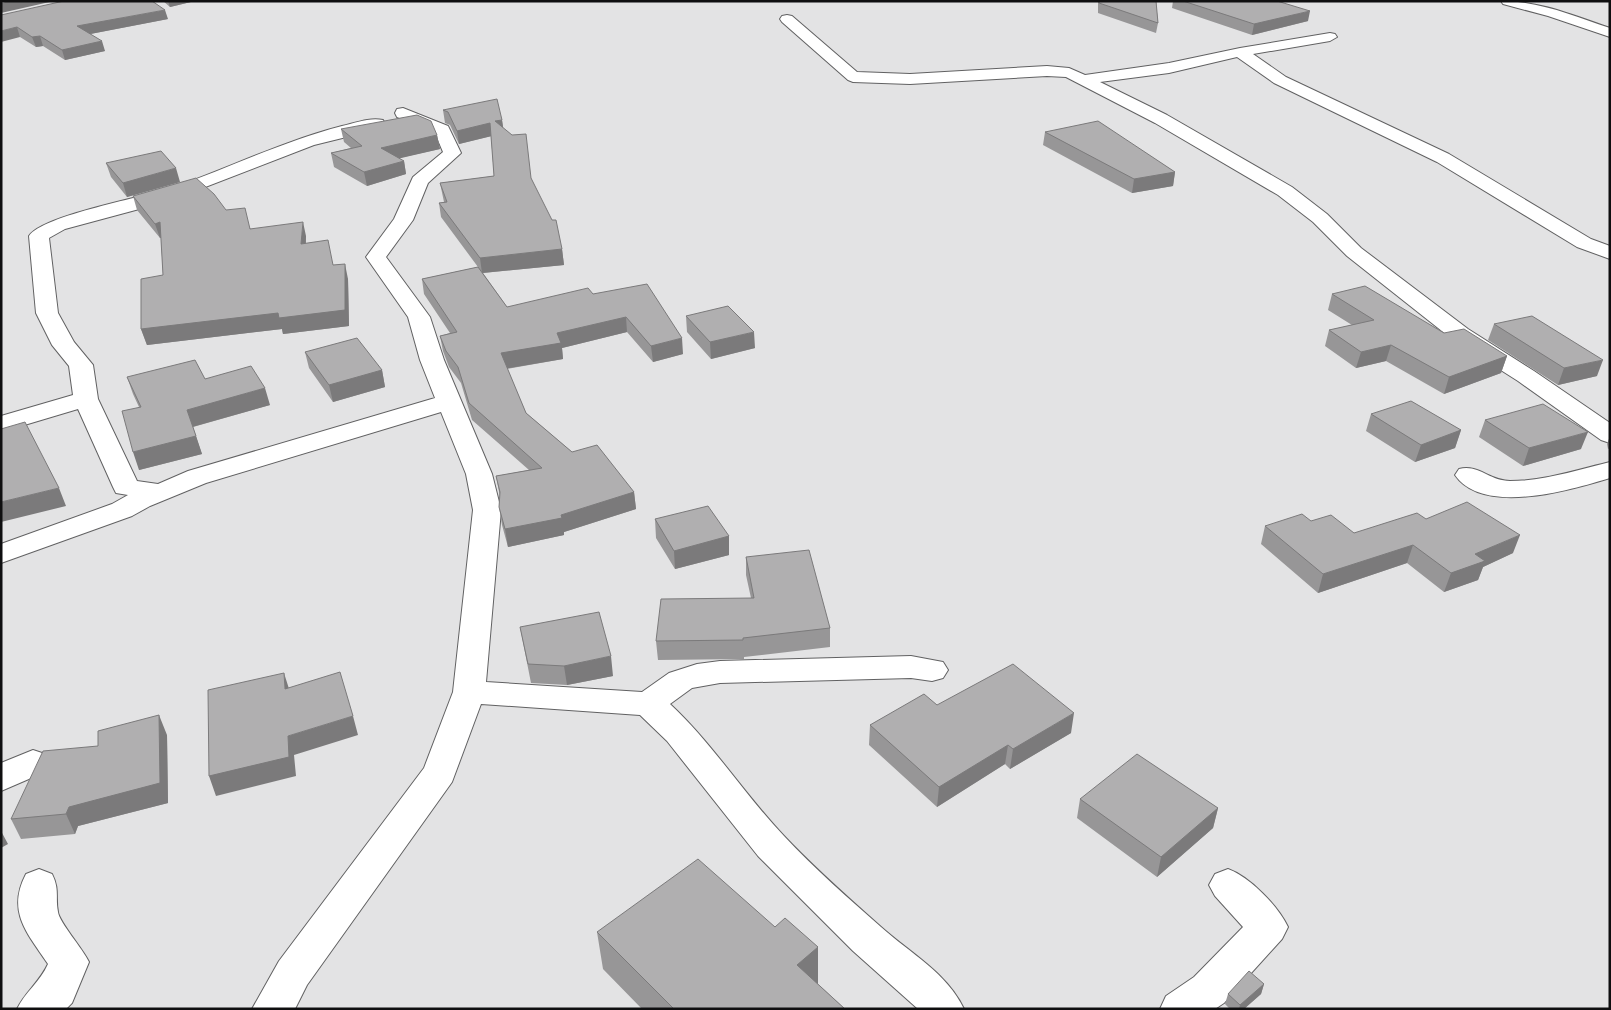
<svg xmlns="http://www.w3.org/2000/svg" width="1611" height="1010" viewBox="0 0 1611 1010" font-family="'PT Sans',sans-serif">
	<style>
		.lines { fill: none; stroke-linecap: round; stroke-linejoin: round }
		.minor-casing { stroke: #616162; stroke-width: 2 }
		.minor { fill: #fff; fill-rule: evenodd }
		.wall { fill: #979697 }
		.shaded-wall { fill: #7b7a7b }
		.building { fill: #b0afb0; stroke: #7b7a7b }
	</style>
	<rect width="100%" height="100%" fill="#e3e3e4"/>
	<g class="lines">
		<defs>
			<path id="minor" d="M1501,1c39,0 73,15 109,27v9l-62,-21 -45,-12z
				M787,15l5,1 65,56 53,2 137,-8 22,2 16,7 84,-12 71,-15 90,-15 5,1 2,3 -7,4 -77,13 33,23 163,77 142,85 19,7v13l-33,-12 -140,-85 -163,-79 -37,-26 -68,16 -69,9 67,33 125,72 35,27 34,34 107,81 66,42 76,52v20l-9,-3 -83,-59 -66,-42 -105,-83 -34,-34 -35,-27 -123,-72 -89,-46 -19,-1 -137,8 -57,-2 -5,-2 -66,-58 -2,-3 2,-3z
				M403,108l45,18 13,27 -33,30 -15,37 -27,37 44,60 14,43 48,114 9,36 -15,172 156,10 27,-19 28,-9 23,-3 191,-5 32,6 5,8 -5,8 -11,3 -21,-3 -191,5 -28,5 -22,16c43,40 74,90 114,132 30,32 64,62 97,91 29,26 66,46 83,82h-46l-65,-58 -95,-95 -91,-115 -27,-26 -159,-11 -29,78 -145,203 -12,24h-43l27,-48 145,-193 29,-76 20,-182 -7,-36 -25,-62 -235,71 -56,23 -18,10 -131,47v-19l111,-40 16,-9 -12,-2 -3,-6 -35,-78 -77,23v-16l72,-21 -4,-29 -17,-21 -16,-32 -7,-77c14,-21 117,-39 146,-49 56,-20 109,-46 167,-61 13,-3 28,-9 41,-6l2,4 -2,4 -69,17 -145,56 -104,28 -16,9 9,75 16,29 19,23 5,34 39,82 21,3 30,-13 247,-73 -15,-38 -12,-43 -42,-60 28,-38 19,-42 30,-25 -8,-19 -38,-16 -2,-4 2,-4z
				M1610,462v16c-39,12 -127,38 -155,-3l4,-6c20,-5 30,12 51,12 34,0 67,-11 100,-19z
				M33,750l12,4 5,9 -5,9 -44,19v-28z
				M39,869l13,5c8,16 3,23 6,38 1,10 25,37 31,50l-17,41 -6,6h-49c8,-17 23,-27 31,-45 -20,-30 -42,-52 -22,-90z
				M1228,869c22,8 50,37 60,58l-6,12 -58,64 -9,6h-55l6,-13 28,-19 49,-50 -28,-31 -6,-11 6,-11z"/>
		</defs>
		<use href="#minor" class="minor-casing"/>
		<use href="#minor" class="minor"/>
	</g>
	<path class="wall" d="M163,1h32l-25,6z
		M1098,1h58l2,22 -2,10 -58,-20z
		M1173,1h104l31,20 -56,14 -80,-27z
		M1,15l167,4 -78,15 15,17 -40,9 -22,-14 -7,1 -16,-10z
		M443,110l59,10 1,8 28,50 31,71 2,16 -81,8 24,34 86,-13 90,60 -30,8 -26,-30 -65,16 1,11 -56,10 19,44 46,39 62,40 2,17 -72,23v3l-56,12 -6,-22 -3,-18 1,-10 -4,-21 33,-6 -57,-50 -11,-37 -12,-16 -6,-16 -3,-15 10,-3 -26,-39 -2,-15 56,-12 -37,-50 -2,-14 5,-1 -4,-19 54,-7 -3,-40 -32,8 -9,-19 -5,-2z
		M341,129l96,6 3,14 -41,9 5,3 2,13 -39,12 -33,-19 -3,-14 20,-5 -7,-6z
		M1045,132l130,40 -2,14 -41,7 -89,-48z
		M106,163l74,19 -53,15 -16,-20z
		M133,196l93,14 25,19 55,7v8l27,21 15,14 1,47 -66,8 -1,-5 -135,16 -6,-16 22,-54 -2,-37h-1l-23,-28z
		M1332,294l175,62 -6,17 -57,21 -58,-33 -30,7 -31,-22 4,-16 23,-5 -24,-15z
		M686,316l69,32 -44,11 -24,-27z
		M1494,324l103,52 -39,9 -70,-45z
		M305,352l77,18 3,17 -52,15 -24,-34z
		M127,377l78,2 65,26 -77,22 9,27 -63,16v-63l-6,-13z
		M1371,414l90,16 -6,18 -40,14 -49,-31z
		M1485,420l96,29 -58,17 -44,-29z
		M1610,436v12l-2,1 -1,-5z
		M655,519l74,17v19l-54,14 -19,-31z
		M1426,519l87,34 -30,14 -5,13 -34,12 -37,-29 -89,30 -57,-49 4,-18 46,-5 43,12z
		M746,557l84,71v19l-86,10v2l-86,1 -2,-19 95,-43 -5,-23z
		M520,627l93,49 -46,9 -36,-2z
		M937,705l134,28 -61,36 -5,-5 -68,43 -68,-62 1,-20z
		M167,735l1,68 -90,23 -3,8 -54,5 -10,-20 87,-73z
		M1080,799l138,9 -5,20 -56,49 -80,-59z
		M775,927l43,20v37l27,25h-203l-39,-40 -6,-37z
		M1264,984l-3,10 -17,15h-14l-5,-5 3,-10z"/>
	<path class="shaded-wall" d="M9,1h45l-53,12v-10z
		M168,1h27l-25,6z
		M165,10l3,9 -88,17 -3,-10z
		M1310,11l-2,10 -56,14 2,-11z
		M17,27l3,10 -19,5v-11z
		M40,36l3,10 -7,1 -4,-10z
		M102,41l3,10 -40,9 -3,-10z
		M502,120l2,13 -9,-12z
		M490,123l2,13 -33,8 -2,-13z
		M437,135l3,14 -56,13 -3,-14z
		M404,161l2,13 -39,12 -3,-14z
		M176,168l4,14 -53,15 -4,-14z
		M1175,172l-2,14 -41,7 2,-14z
		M160,222l5,15 -5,1 -5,-14z
		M303,222l3,14 -1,23 -4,-15z
		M562,249l2,16 -82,8 -2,-15z
		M345,264l3,15 1,47 -66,8 -1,-5 -135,16 -6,-16z
		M626,317l1,15 -65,16 1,11 -60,10 -2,-16 56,-20z
		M754,332l1,16 -44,11 -1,-17z
		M682,338l1,16 -30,8 -2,-16z
		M1391,345l-5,16 -30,7 5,-16z
		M1507,356l-6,17 -57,21 5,-17z
		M1603,360l-6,16 -39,9 6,-17z
		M382,370l3,17 -52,15 -4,-17z
		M265,388l5,17 -78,22 -5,-17z
		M1461,430l-6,18 -40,14 6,-17z
		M1588,432l-7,17 -58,17 6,-18z
		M196,436l6,18 -63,16 -6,-18z
		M59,488l7,18 -65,16v-20z
		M634,492l2,17 -72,23v3l-56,12 -3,-18 56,-14z
		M1520,535l-7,18 -30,14 -5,13 -34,12 7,-19 24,-19z
		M729,536v19l-54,14 -1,-18z
		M1413,545l-6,18 -89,30 5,-19z
		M611,656l2,20 -46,9 -3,-19z
		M284,673l6,19 -5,-3z
		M1074,713l-3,20 -61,36 3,-20z
		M159,715l8,20 1,68 -90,23 -3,8 -9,-20 3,-7z
		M353,716l5,19 -64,20 2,21 -80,20 -7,-20 79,-40z
		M1008,745l-3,19 -68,43 2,-20z
		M1218,808l-5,20 -56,49 4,-20z
		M1,831l7,13 -7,4z
		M818,947v37l-21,18v-37z
		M1264,984l-3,10 -17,15h-5l1,-4z"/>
	<path class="building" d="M64,1h88l13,9 -88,16 25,15 -40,9 -22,-14 -8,1 -15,-10 -16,4v-16z
		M1099,1h57l2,22 -59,-20z
		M1183,1h94l33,10 -56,13z
		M497,99l5,21 -7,1 17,14 14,-1 5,44 21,42h4l6,29 -82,9 -41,-55 8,-1 -7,-19 54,-7 -4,-53 -33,8 -9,-19 -5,-2z
		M417,115l14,6 6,14 -56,13 23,13 -40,11 -33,-19 31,-7 -21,-17z
		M1098,121l77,51 -41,7 -89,-47z
		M161,151l15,17 -53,15 -17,-20z
		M196,178l18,16 12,16 19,-2 5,21 53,-7 -2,22 27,-4 5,25 12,-1v46l-66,8 -1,-5 -137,16v-50l22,-4 -3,-53 -5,2 -22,-28z
		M478,267l29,40 81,-19 5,6 54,-10 35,54 -31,8 -25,-29 -69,16 4,10 -60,10 25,60 46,39 25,-7 37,47 -73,23 1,3 -57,11 -6,-22 1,-15 -4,-16 46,-8 -73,-65 -11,-36 -12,-16 -6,-15 17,-4 -35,-53z
		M1365,286l79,47 20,-4 43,27 -58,21 -58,-32 -30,7 -32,-22 45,-10 -42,-26z
		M728,306l26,26 -44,10 -24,-26z
		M1532,316l71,44 -39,8 -70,-44z
		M357,338l25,32 -53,15 -24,-33z
		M195,360l10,19 46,-13 14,22 -78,22 9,26 -63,16 -11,-41 19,-4 -14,-30z
		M1411,401l50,29 -40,15 -50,-31z
		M1543,404l45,28 -59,16 -44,-28z
		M25,422l34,66 -58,14v-73z
		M1467,502l53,33 -45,19 10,7 -34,12 -38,-28 -90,29 -58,-48 37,-12 9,7 20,-6 23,18 63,-20 9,6z
		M708,506l21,30 -55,15 -19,-32z
		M809,550l21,78 -87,10v2l-87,1 5,-42 93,-1 -8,-41z
		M599,612l12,44 -47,10 -36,-2 -8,-37z
		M1013,664l61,49 -61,36 -5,-4 -69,42 -69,-62 54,-31 13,11z
		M340,672l13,44 -65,20 1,21 -80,19 -1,-86 76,-17 1,16z
		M159,715l1,68 -91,24 -3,7 -55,5 32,-68 55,-5v-15z
		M1137,754l81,54 -57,49 -81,-58z
		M698,859l77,68 10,-9 33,29 -21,18 48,44h-171l-77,-77z
		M1249,971l15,13 -24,21 -12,-11z"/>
	<rect width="1611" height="1010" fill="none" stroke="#0f0f10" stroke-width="5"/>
</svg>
